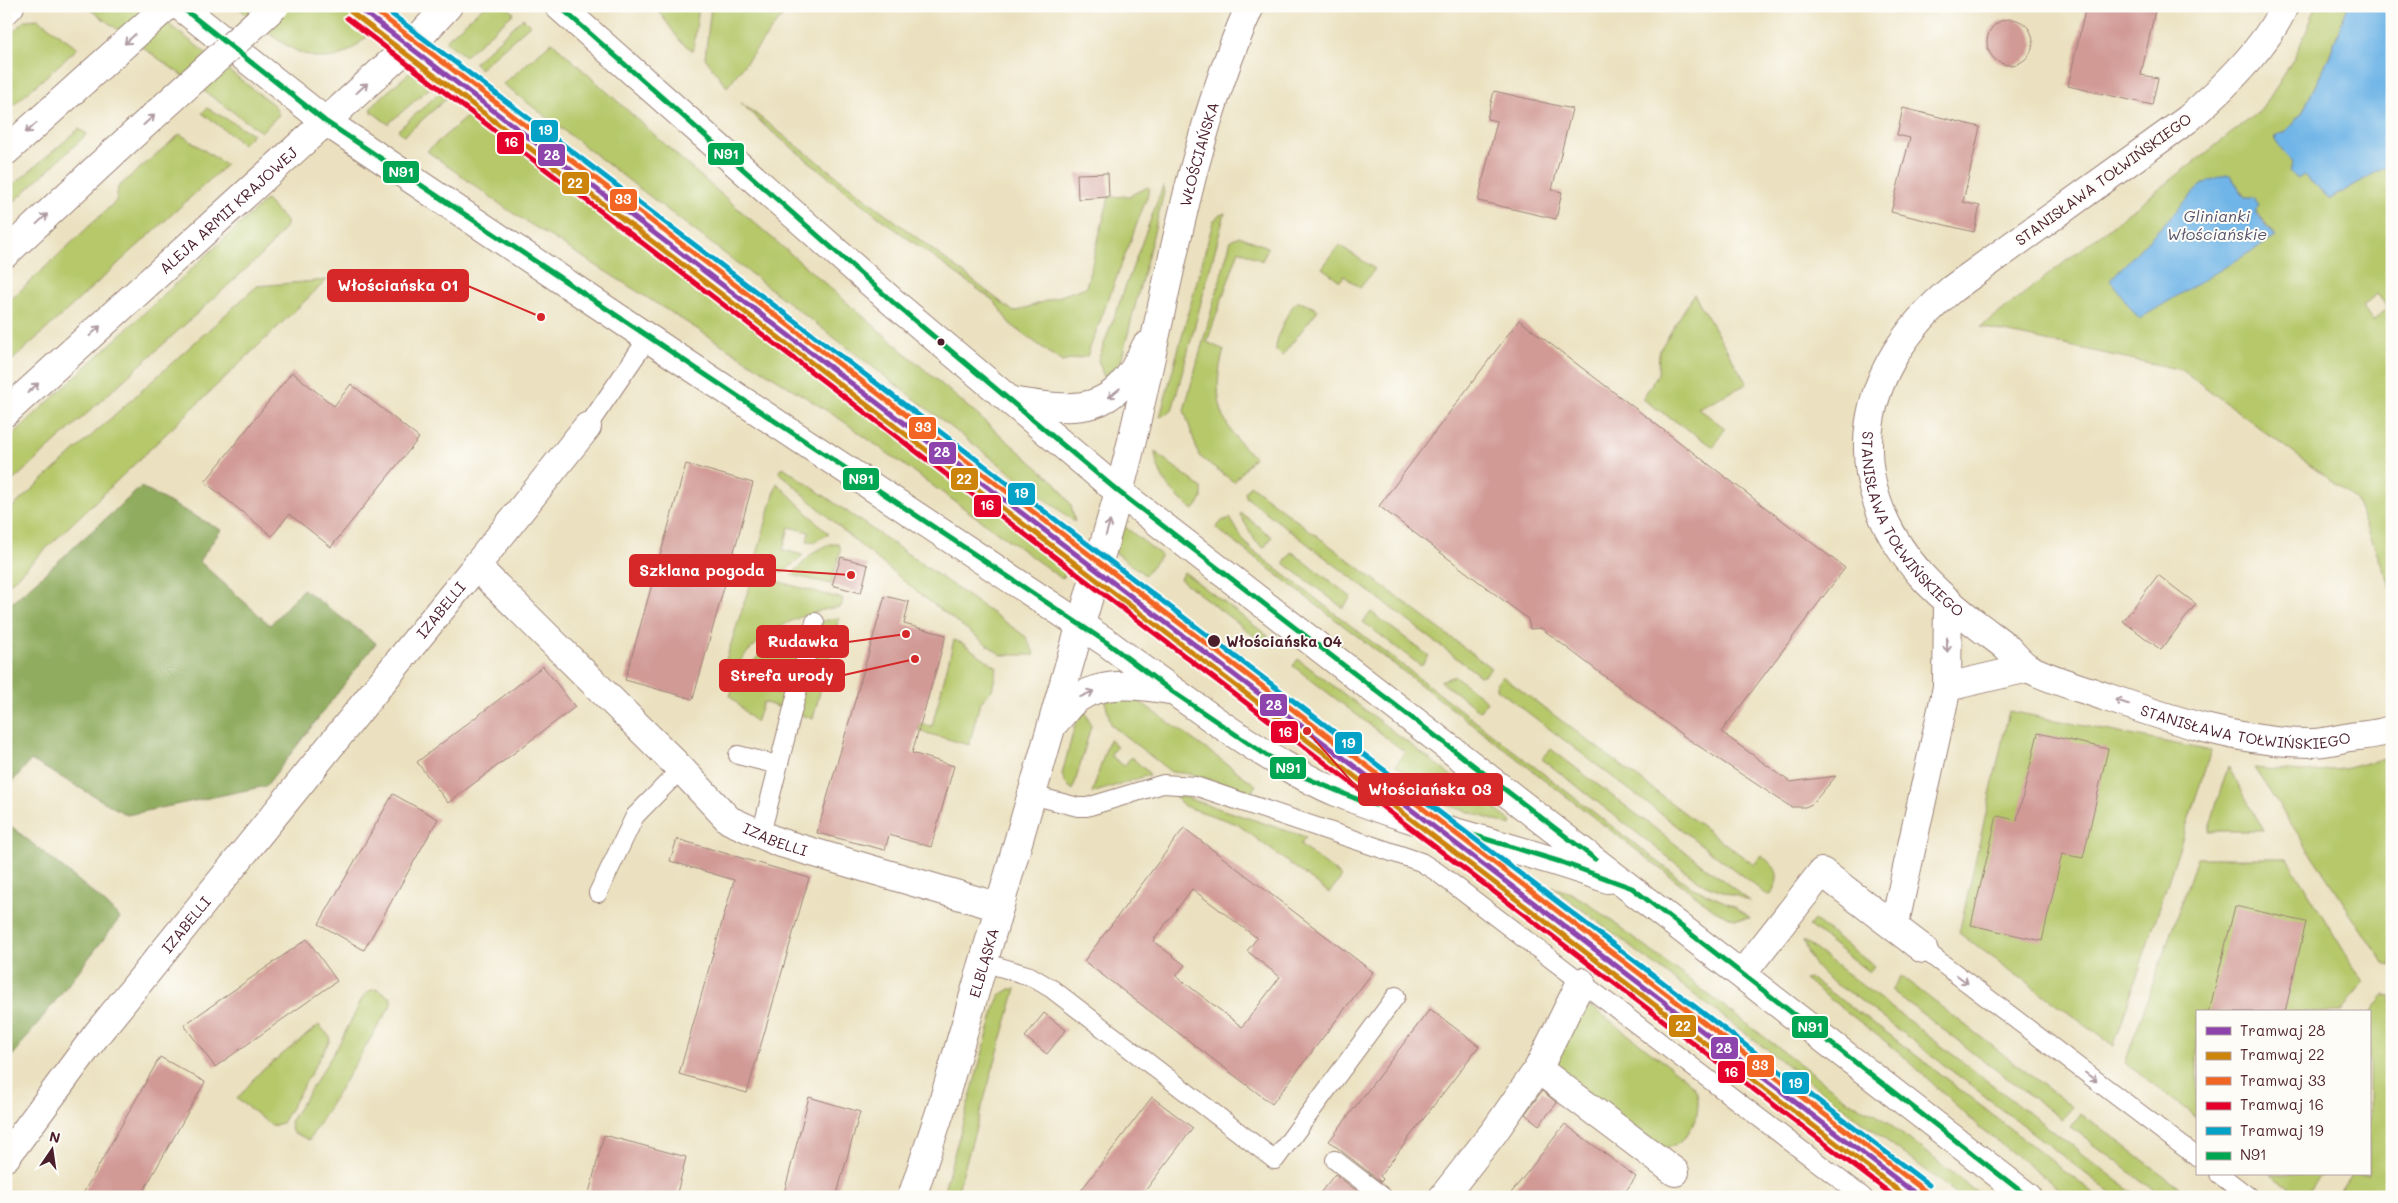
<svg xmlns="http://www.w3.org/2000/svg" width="2398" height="1203" viewBox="0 0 2398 1203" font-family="Mali,sans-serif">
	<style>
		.green { fill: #b6c86b; stroke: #80744b; fill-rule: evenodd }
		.forest { fill: #90ac5f; stroke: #6d6645 }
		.water { fill: #70b5e7; stroke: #5d6a89 }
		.building { fill: #d19a95; fill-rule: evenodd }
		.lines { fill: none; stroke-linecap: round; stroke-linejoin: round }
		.service-casing { stroke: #9a8076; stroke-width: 20 }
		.minor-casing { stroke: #9a8076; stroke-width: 30 }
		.secondary-casing { stroke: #9a8076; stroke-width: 30 }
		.motorway-casing { stroke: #9a8076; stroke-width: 30 }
		.service { stroke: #fff; stroke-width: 18 }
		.minor { stroke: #fff; stroke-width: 28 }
		.secondary { stroke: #fff; stroke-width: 28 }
		.motorway { stroke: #fff; stroke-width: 28 }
		.motorway-bridge-casing { stroke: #9a8076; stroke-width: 30; stroke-linecap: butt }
		.motorway-bridge { stroke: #fff; stroke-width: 28 }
		.bus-1-casing { stroke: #fdfcf7; stroke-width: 9 }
		.bus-1 { stroke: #00a651; stroke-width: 5 }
		.tram-1-casing { stroke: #fdfcf7; stroke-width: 9 }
		.tram-2-casing { stroke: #fdfcf7; stroke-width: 9 }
		.tram-3-casing { stroke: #fdfcf7; stroke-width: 9 }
		.tram-4-casing { stroke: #fdfcf7; stroke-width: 9 }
		.tram-5-casing { stroke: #fdfcf7; stroke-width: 9 }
		.tram-1 { stroke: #8e44ad; stroke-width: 5 }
		.tram-2 { stroke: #cc840b; stroke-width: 5 }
		.tram-3 { stroke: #f26522; stroke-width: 5 }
		.tram-4 { stroke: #e4002b; stroke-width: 5 }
		.tram-5 { stroke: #04a2c6; stroke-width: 5 }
		.oneway { stroke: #ae9aa0 }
		.bus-dot { fill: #4a1f2b; stroke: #fdfcf7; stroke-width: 2 }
		.labels { text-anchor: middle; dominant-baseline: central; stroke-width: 4; stroke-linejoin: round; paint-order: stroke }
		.street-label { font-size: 15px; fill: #4a1f2b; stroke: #fdfcf7 }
		.stop-label { font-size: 15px; font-weight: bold; fill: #4a1f2b; stroke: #fdfcf7; text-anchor: start }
		.water-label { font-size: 16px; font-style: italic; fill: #57546d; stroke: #fdfcf7 }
		.leader { fill: none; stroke: #d62828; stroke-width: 2 }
		.callout-dot { fill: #d62828; stroke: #fdfcf7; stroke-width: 2 }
		.callout { fill: #d62828; stroke: #d62828; stroke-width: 2 }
		.callout-label { font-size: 16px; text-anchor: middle; font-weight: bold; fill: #fff }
		.line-badge { stroke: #fdfcf7; stroke-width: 2 }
		.badge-label { font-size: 14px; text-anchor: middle; font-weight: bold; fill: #fff }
	</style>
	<rect width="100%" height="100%" fill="#fdfcf7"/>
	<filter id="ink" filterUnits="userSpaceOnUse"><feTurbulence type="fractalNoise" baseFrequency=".02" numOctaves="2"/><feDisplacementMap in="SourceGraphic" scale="10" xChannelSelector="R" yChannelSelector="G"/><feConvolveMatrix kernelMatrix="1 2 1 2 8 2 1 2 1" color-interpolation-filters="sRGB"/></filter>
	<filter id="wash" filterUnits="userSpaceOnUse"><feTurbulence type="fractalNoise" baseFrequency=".0096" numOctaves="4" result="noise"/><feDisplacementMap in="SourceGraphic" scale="20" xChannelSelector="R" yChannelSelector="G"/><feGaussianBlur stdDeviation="1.12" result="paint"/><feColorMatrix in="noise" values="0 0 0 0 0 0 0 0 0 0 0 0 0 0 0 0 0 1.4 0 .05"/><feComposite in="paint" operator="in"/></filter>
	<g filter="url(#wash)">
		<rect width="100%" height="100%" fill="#ebe1c0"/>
		<path class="green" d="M85,6h60l130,100 4,9 -18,17z
			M236,6h106l32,24c-8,7 -17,17 -27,22 -40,22 -82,-23 -111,-46z
			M484,6h22l8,7 -49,43 -20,-15z
			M655,6h44l-6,45 -13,-10z
			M711,6h79l-63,81 -22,-29z
			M2316,6h32l-19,51 -27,56 -16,18 -11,5 18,27 -4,8 7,8 8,-4 26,24 62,-36v427l-37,-91 -173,-129 -201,-43 279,-216c24,-33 43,-66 56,-105zM2229,174l46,62 -42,25zM2377,294l11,14 -15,13 -11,-15z
			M523,18l7,7 -50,44 -6,-6z
			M38,19l40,29 -72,64v-74l20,-18z
			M552,42l138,125 366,316 15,22 4,17 -572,-438z
			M419,64l21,15 -52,45 -16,-12 -1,-4 5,-6z
			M448,85l7,6 -51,45 -6,-6z
			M740,102l274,210 72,-25 23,-90 20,-1 19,-9 2,2 -63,167 -25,6 -52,-38 -16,-23 -113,-82 -115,-92z
			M207,108l46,26 -10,10 -41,-31z
			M477,108l592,450 -5,19 -3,1 -221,-159 -329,-207 -84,-61z
			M79,129l8,5 -81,75v-18z
			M180,134l46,31 -220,201v-62l110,-103 2,-14z
			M1163,186l1,7 -43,168 -16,19 -7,-20z
			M266,200l20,21v5l-18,23 -262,238v-46z
			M1225,213l-53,198 -12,6 53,-195 5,-6z
			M1239,236l29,11 -6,14 -23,-11 -32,92 17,8c-13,44 -5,76 30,107l-20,25 -35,-26 -15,-46 47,-170z
			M1339,245l36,24 -15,19 -16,-12 -4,5 -18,-13z
			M327,280l-44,42 -277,265v-74l251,-227z
			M1694,294l53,90 -49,24 27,20 -11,19 -72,-48 16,-25 1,-23z
			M1297,302h6l15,8 -36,46 -6,-6c-1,-10 12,-42 21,-48z
			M1155,452l47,36v11l-8,11c-22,-16 -36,-31 -39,-58z
			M783,467l235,164 8,6 9,18h-34l-80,-60 -72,-59 -70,-64z
			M777,483l52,51 -15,8 -7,-1 2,-9 -20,-5 -6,23 20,5 -20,18 -29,-8z
			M1250,485l241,183 -5,6 -6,2 -234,-179 -1,-5z
			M1241,513l31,24 -8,11 -8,-6 -16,-27z
			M1230,518l14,23 7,8 440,338 43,19 16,12 -16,1 -18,-8 -500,-383 6,-7z
			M1120,523l41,32 -16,20 -33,-25z
			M830,544h8l3,5 -10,35 -40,-9 23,-23z
			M1292,552l59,45 -8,11 -59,-45z
			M1184,572l84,64 -5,7 -83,-64z
			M753,575l90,24 -2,8c-39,4 -77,24 -102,55 -5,7 -8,17 -13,24l-4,-14z
			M1371,612l58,44 -8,10 -58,-44z
			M839,618l-26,101 -50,-17 -7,21 -26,-27 5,-14 34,-38c20,-2 31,-3 42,-21z
			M954,640l8,3 35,24 -5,23 -12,13 -11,42 -50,-14 1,-7 12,2z
			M1298,659l214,163 -1,4 -63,-21 -52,-40 9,-13 -112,-86z
			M1455,676l32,25 -7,10 -40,-30z
			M1502,676l252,189 7,-10c17,14 21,19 10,40l-5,-1 -269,-205v-6z
			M1115,698l22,2 9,6 110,79 -5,8 -59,-19 -21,-2 -60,-47 -6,-24z
			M1085,711l6,15 -18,64 -8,-7 -3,-9 13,-49z
			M2009,711l202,40 -97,295 -155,-113z
			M1109,739l8,7 -7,9 14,11 7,-9 18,16v2l-57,18z
			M1551,749l199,152 -44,-16 -10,-6 -154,-120z
			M2392,756v210l-8,-2 -130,-196 47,4 43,-3z
			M2228,766l36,65h-56z
			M1175,797h9l122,40 -6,8 42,32 -13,16 -92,-69 -53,-18z
			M2197,858h90l76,124 -21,30h-145v105l-72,-54z
			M1552,887l17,5 19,11 262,199 26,12 108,83h-23z
			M1814,920l60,46 -5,6 -60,-46z
			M1803,940l336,257h-23l-259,-199c-28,-19 -43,-23 -54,-58z
			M1901,976l171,131 -10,13 -171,-130z
			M1810,978l76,54 212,165h-28l-91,-70 -80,-75 -95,-73z
			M377,989l14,9v7l-82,135 -17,-8 -2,-10 48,-76 25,-49 8,-7z
			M1010,989h6l-60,208h-14l55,-196 3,-6z
			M2384,995l8,2v200h-56l15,-23h18v-159z
			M1588,1007l7,2 90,69c3,3 9,8 11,12 7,18 -4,47 -22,56 -3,1 -8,1 -11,1l-95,-67 -12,-15v-9l24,-44z
			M319,1025l11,12 -1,5 -47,81 -10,3 -35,-27 22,-26z
			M2081,1113l111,84h-29l-92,-70z
			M2271,1174h51l-17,23h-5z"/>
		<path class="forest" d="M141,487l80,43 -22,31 71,64 33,-36 73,54 -110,143 -139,29 -96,-55 -25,29v-181z
			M6,822l90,73 24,23 -114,146z"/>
		<path class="water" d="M2348,6h44v157l-62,36 -26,-24 -7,4 -8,-8 4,-8 -17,-21 -1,-6 11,-5 16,-18 27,-56z
			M2229,174l16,23h9l5,8 -3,8 19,24 -136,82 -29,-39 89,-93 11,-7z"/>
		<g id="blocks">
			<path class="building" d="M2086,6h70l-15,69 17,3 -6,27 -84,-19z
				M1987 42a23 23 0 1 1 46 0a23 23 0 1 1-46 0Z
				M1494,91l78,18 -20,81 10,2 -6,27 -78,-18 19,-80 -10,-2z
				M1903,108l77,19 -17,75 17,4 -6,26 -83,-20 19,-74 -13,-3z
				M1108,173l1,24 -31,2 -1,-25z
				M1519,320l326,248 -124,164 69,50 46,-6 -24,28 -7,3h-14l-106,-70 -144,-109 -11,1 -2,-10 -149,-113z
				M292,372l42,34 17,-22 68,54 -88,109 -42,-33 -17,22 -67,-54z
				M686,464l67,19 -60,216 -68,-19z
				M841,557l27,8 -7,28 -29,-8z
				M2158,575l38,29 -35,46 -38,-29z
				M885,596l24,6 -5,22 42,11 -34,118 42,13 -23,81 -42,-12 -4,15 -68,-17z
				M543,666l32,41 -127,96 -31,-41z
				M2038,733l70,16 -25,109 -21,-4 -20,87 -71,-16 26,-109 20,4z
				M393,794l45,25 -74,131 -45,-26z
				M1184,828l189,144 -101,132 -188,-143zM1192,889l65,49 -10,13 33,26 -38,50 -66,-51 9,-11 -32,-24z
				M677,839l132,39 -62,215 -68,-19 55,-194 -64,-19z
				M2235,906l71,16 -21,90h-76z
				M307,939l30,42 -122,86 -31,-42z
				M1430,1009l49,37 -99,130 3,3 -2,3 -52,-41z
				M1044,1013l22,17 -19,24 -22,-17z
				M160,1057l45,25 -65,115h-59z
				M1542,1091l15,12 -18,22 -14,-11z
				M809,1097l51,15 -24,85h-53z
				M1152,1097l41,31 -48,63 -4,6h-65z
				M1565,1124l71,53 -15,20h-113z
				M604,1135l82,22 -10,40h-88z
				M1335,1174l30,23h-48z"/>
		</g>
	</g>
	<g filter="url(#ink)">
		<use href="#blocks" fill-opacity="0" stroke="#9a8076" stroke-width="1"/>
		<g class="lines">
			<defs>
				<path id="service" d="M587,427l61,-89
					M738,755l40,10
					M1032,795l46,12h9l76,-23 32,2 226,76 16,10 426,325
					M761,834l54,-212
					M598,893l37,-77 46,-47
					M1923,949l274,208
					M983,962l47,14 22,13 223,171 121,-164
					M1335,1160l48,37
					M2219,1174l30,23"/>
				<g id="minor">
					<path id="s1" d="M2284,6c-16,40 -64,85 -96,113l-236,170c-94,78 -116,190 -31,286 18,20 39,37 60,53 8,6 17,12 24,18 8,7 15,18 25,23 24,12 51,19 76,28 67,23 134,46 206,46 13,0 26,-4 38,-6 14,-2 29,-2 42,-8"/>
					<path d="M1011,401c68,11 104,15 135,-55"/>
					<path d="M476,566l111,-139"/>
					<path d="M1947,687l81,-19"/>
					<path d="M1054,723c7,-7 13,-16 21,-23 27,-20 65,-15 95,-10"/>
					<path d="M1894,927l53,-240 1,-85"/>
					<path d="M1742,974l80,-102 101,77"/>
					<path d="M1538,1069l137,103"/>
					<path id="s2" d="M6,1157l91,-123 379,-468 205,203 48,51 49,22 221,65"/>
					<path id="s3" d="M912,1197l30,-91 177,-614c44,-162 62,-332 131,-486"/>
					<path d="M1443,1197l51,-65 44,-63 43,-87"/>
				</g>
				<g id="secondary">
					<path d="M180,6l145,115 323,217 458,304c40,30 80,58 120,86 37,25 74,49 115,66 87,35 179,53 267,85"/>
					<path d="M559,6l336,298 224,188 909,705"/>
					<path d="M6,10l4,-4"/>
					<path id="s4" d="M6,412l416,-378 26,-28"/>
				</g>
				<path id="motorway" d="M6,151l161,-145
					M6,253l107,-100"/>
			</defs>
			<use href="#service" class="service-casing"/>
			<use href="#minor" class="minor-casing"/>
			<use href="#secondary" class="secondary-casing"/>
			<use href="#motorway" class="motorway-casing"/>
			<use href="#service" class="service"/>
			<use href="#minor" class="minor"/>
			<use href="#secondary" class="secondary"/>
			<use href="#motorway" class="motorway"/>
			<defs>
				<path id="motorway-bridge" d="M113,153l162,-147"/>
			</defs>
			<use href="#motorway-bridge" class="motorway-bridge-casing"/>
			<use href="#motorway-bridge" class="motorway-bridge"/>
			<defs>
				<path id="bus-1" d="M180,6l145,115 781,521 64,48 96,65 38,22 55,23 202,62 71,26 396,309
					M559,6l336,298 224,188 476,367"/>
			</defs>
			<use href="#bus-1" class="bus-1-casing"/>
			<use href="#bus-1" class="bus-1"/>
			<defs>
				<path id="tram-1" d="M356,6l1564,1191"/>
				<path id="tram-2" d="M351,12l1556,1185"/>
				<path id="tram-3" d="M369,6l1556,1185"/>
				<path id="tram-4" d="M347,18l1548,1179"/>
				<path id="tram-5" d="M381,6l1548,1179"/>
			</defs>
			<use href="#tram-1" class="tram-1-casing"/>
			<use href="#tram-2" class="tram-2-casing"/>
			<use href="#tram-3" class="tram-3-casing"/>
			<use href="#tram-4" class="tram-4-casing"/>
			<use href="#tram-5" class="tram-5-casing"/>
			<use href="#tram-1" class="tram-1"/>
			<use href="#tram-2" class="tram-2"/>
			<use href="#tram-3" class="tram-3"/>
			<use href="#tram-4" class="tram-4"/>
			<use href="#tram-5" class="tram-5"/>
		</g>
		<defs><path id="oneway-shaft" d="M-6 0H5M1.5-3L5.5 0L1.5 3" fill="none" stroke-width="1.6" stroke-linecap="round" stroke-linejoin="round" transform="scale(1.25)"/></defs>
		<g class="oneway">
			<use href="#oneway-shaft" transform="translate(130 39) rotate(138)"/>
			<use href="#oneway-shaft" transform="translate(362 88) rotate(-42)"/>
			<use href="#oneway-shaft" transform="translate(149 120) rotate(-42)"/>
			<use href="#oneway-shaft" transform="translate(31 128) rotate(138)"/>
			<use href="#oneway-shaft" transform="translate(42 219) rotate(-43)"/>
			<use href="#oneway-shaft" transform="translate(95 331) rotate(-43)"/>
			<use href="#oneway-shaft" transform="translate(33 388) rotate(-42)"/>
			<use href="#oneway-shaft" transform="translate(1114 393) rotate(141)"/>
			<use href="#oneway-shaft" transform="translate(1108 528) rotate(-73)"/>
			<use href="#oneway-shaft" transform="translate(1947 645) rotate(90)"/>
			<use href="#oneway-shaft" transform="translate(1087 694) rotate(-24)"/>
			<use href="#oneway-shaft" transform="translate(2122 702) rotate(-161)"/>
			<use href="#oneway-shaft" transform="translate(1962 979) rotate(37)"/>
			<use href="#oneway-shaft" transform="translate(2091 1077) rotate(37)"/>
		</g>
	</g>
	<g class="bus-dot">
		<circle cx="941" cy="342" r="4.5"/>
		<circle cx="1214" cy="641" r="7"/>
	</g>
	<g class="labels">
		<g class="street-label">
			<text stroke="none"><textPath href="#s3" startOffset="1082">WŁOŚCIAŃSKA</textPath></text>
			<text transform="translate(2103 179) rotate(-36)">STANISŁAWA TOŁWIŃSKIEGO</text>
			<text stroke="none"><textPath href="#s4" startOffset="300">ALEJA ARMII KRAJOWEJ</textPath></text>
			<text stroke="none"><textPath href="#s1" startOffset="716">STANISŁAWA TOŁWIŃSKIEGO</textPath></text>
			<text stroke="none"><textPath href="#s2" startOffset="699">IZABELLI</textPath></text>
			<text stroke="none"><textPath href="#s1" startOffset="1136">STANISŁAWA TOŁWIŃSKIEGO</textPath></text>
			<text stroke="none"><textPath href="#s2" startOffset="1164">IZABELLI</textPath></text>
			<text stroke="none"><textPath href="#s2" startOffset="294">IZABELLI</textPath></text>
			<text stroke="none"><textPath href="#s3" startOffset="245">ELBLĄSKA</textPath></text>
		</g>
		<g class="stop-label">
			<text x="1226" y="641">Włościańska 04</text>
		</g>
		<g class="water-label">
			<text x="2217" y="215">Glinianki<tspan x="2217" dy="18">Włościańskie</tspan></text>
		</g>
	</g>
	<path class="leader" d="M541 317L468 286M851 575L775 570M906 634L848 642M915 659L844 675M1307 731L1359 790"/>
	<g class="callout-dot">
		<circle cx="541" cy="317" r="5"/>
		<circle cx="851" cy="575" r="5"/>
		<circle cx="906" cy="634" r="5"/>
		<circle cx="915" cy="659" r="5"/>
		<circle cx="1307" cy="731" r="5"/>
	</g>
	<g class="callout">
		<rect x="328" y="270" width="140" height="31" rx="5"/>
		<rect x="630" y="555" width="145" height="31" rx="5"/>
		<rect x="757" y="626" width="91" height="31" rx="5"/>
		<rect x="720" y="660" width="124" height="31" rx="5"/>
		<rect x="1359" y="774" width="143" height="31" rx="5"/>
	</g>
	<g class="callout-label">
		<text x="398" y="291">Włościańska 01</text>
		<text x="702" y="576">Szklana pogoda</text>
		<text x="803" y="647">Rudawka</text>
		<text x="782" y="681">Strefa urody</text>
		<text x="1430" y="795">Włościańska 03</text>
	</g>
	<g class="line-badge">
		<rect x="530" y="119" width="29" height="24" rx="5" fill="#04a2c6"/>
		<rect x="496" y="131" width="29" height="24" rx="5" fill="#e4002b"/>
		<rect x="707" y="142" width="38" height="24" rx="5" fill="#00a651"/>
		<rect x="537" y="143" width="29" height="24" rx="5" fill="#8e44ad"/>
		<rect x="382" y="160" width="38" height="24" rx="5" fill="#00a651"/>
		<rect x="561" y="171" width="29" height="24" rx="5" fill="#cc840b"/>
		<rect x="609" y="188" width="29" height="24" rx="5" fill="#f26522"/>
		<rect x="908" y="416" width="29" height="24" rx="5" fill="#f26522"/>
		<rect x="928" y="441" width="29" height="24" rx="5" fill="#8e44ad"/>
		<rect x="842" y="467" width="38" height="24" rx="5" fill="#00a651"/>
		<rect x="950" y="467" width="29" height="24" rx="5" fill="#cc840b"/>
		<rect x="1007" y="482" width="29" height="24" rx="5" fill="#04a2c6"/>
		<rect x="973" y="494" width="29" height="24" rx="5" fill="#e4002b"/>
		<rect x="1259" y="693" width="29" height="24" rx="5" fill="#8e44ad"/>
		<rect x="1270" y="720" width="29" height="24" rx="5" fill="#e4002b"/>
		<rect x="1334" y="731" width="29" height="24" rx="5" fill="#04a2c6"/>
		<rect x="1269" y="756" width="38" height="24" rx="5" fill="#00a651"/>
		<rect x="1668" y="1014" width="29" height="24" rx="5" fill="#cc840b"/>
		<rect x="1791" y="1015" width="38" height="24" rx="5" fill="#00a651"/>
		<rect x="1710" y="1036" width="29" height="24" rx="5" fill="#8e44ad"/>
		<rect x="1746" y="1054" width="29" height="24" rx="5" fill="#f26522"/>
		<rect x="1717" y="1060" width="29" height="24" rx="5" fill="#e4002b"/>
		<rect x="1781" y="1071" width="29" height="24" rx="5" fill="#04a2c6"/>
	</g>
	<g class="badge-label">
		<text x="545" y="135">19</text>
		<text x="511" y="147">16</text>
		<text x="726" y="159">N91</text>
		<text x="552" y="160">28</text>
		<text x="401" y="177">N91</text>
		<text x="575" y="188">22</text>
		<text x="623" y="204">33</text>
		<text x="923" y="432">33</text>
		<text x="942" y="457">28</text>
		<text x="861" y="484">N91</text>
		<text x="964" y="484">22</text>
		<text x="1021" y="498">19</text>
		<text x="987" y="510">16</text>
		<text x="1274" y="710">28</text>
		<text x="1285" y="737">16</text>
		<text x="1348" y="748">19</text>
		<text x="1288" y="773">N91</text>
		<text x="1683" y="1031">22</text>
		<text x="1810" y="1032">N91</text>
		<text x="1724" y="1053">28</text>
		<text x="1760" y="1070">33</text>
		<text x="1731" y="1077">16</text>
		<text x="1795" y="1088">19</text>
	</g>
	<rect width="2398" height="1203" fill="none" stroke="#fdfcf7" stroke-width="25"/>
	<rect x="2196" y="1010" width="175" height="165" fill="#fdfcf7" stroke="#b5a4a5"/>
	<rect x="2206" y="1027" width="25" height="8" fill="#8e44ad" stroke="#b5a4a5"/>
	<text x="2240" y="1036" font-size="15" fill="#4a1f2b">Tramwaj 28</text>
	<rect x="2206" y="1052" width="25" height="8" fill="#cc840b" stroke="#b5a4a5"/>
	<text x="2240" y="1060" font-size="15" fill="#4a1f2b">Tramwaj 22</text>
	<rect x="2206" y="1077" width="25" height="8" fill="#f26522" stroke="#b5a4a5"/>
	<text x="2240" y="1086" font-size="15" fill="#4a1f2b">Tramwaj 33</text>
	<rect x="2206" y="1102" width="25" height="8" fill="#e4002b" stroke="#b5a4a5"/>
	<text x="2240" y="1110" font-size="15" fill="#4a1f2b">Tramwaj 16</text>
	<rect x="2206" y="1127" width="25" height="8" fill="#04a2c6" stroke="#b5a4a5"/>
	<text x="2240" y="1136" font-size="15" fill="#4a1f2b">Tramwaj 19</text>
	<rect x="2206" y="1152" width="25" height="8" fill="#00a651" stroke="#b5a4a5"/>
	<text x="2240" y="1160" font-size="15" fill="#4a1f2b">N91</text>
	<g transform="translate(52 1150) rotate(13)" stroke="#fdfcf7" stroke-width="4" paint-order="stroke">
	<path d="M0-4L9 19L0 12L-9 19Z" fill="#4a1f2b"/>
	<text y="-8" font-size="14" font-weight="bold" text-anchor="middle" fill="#4a1f2b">N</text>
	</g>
</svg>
